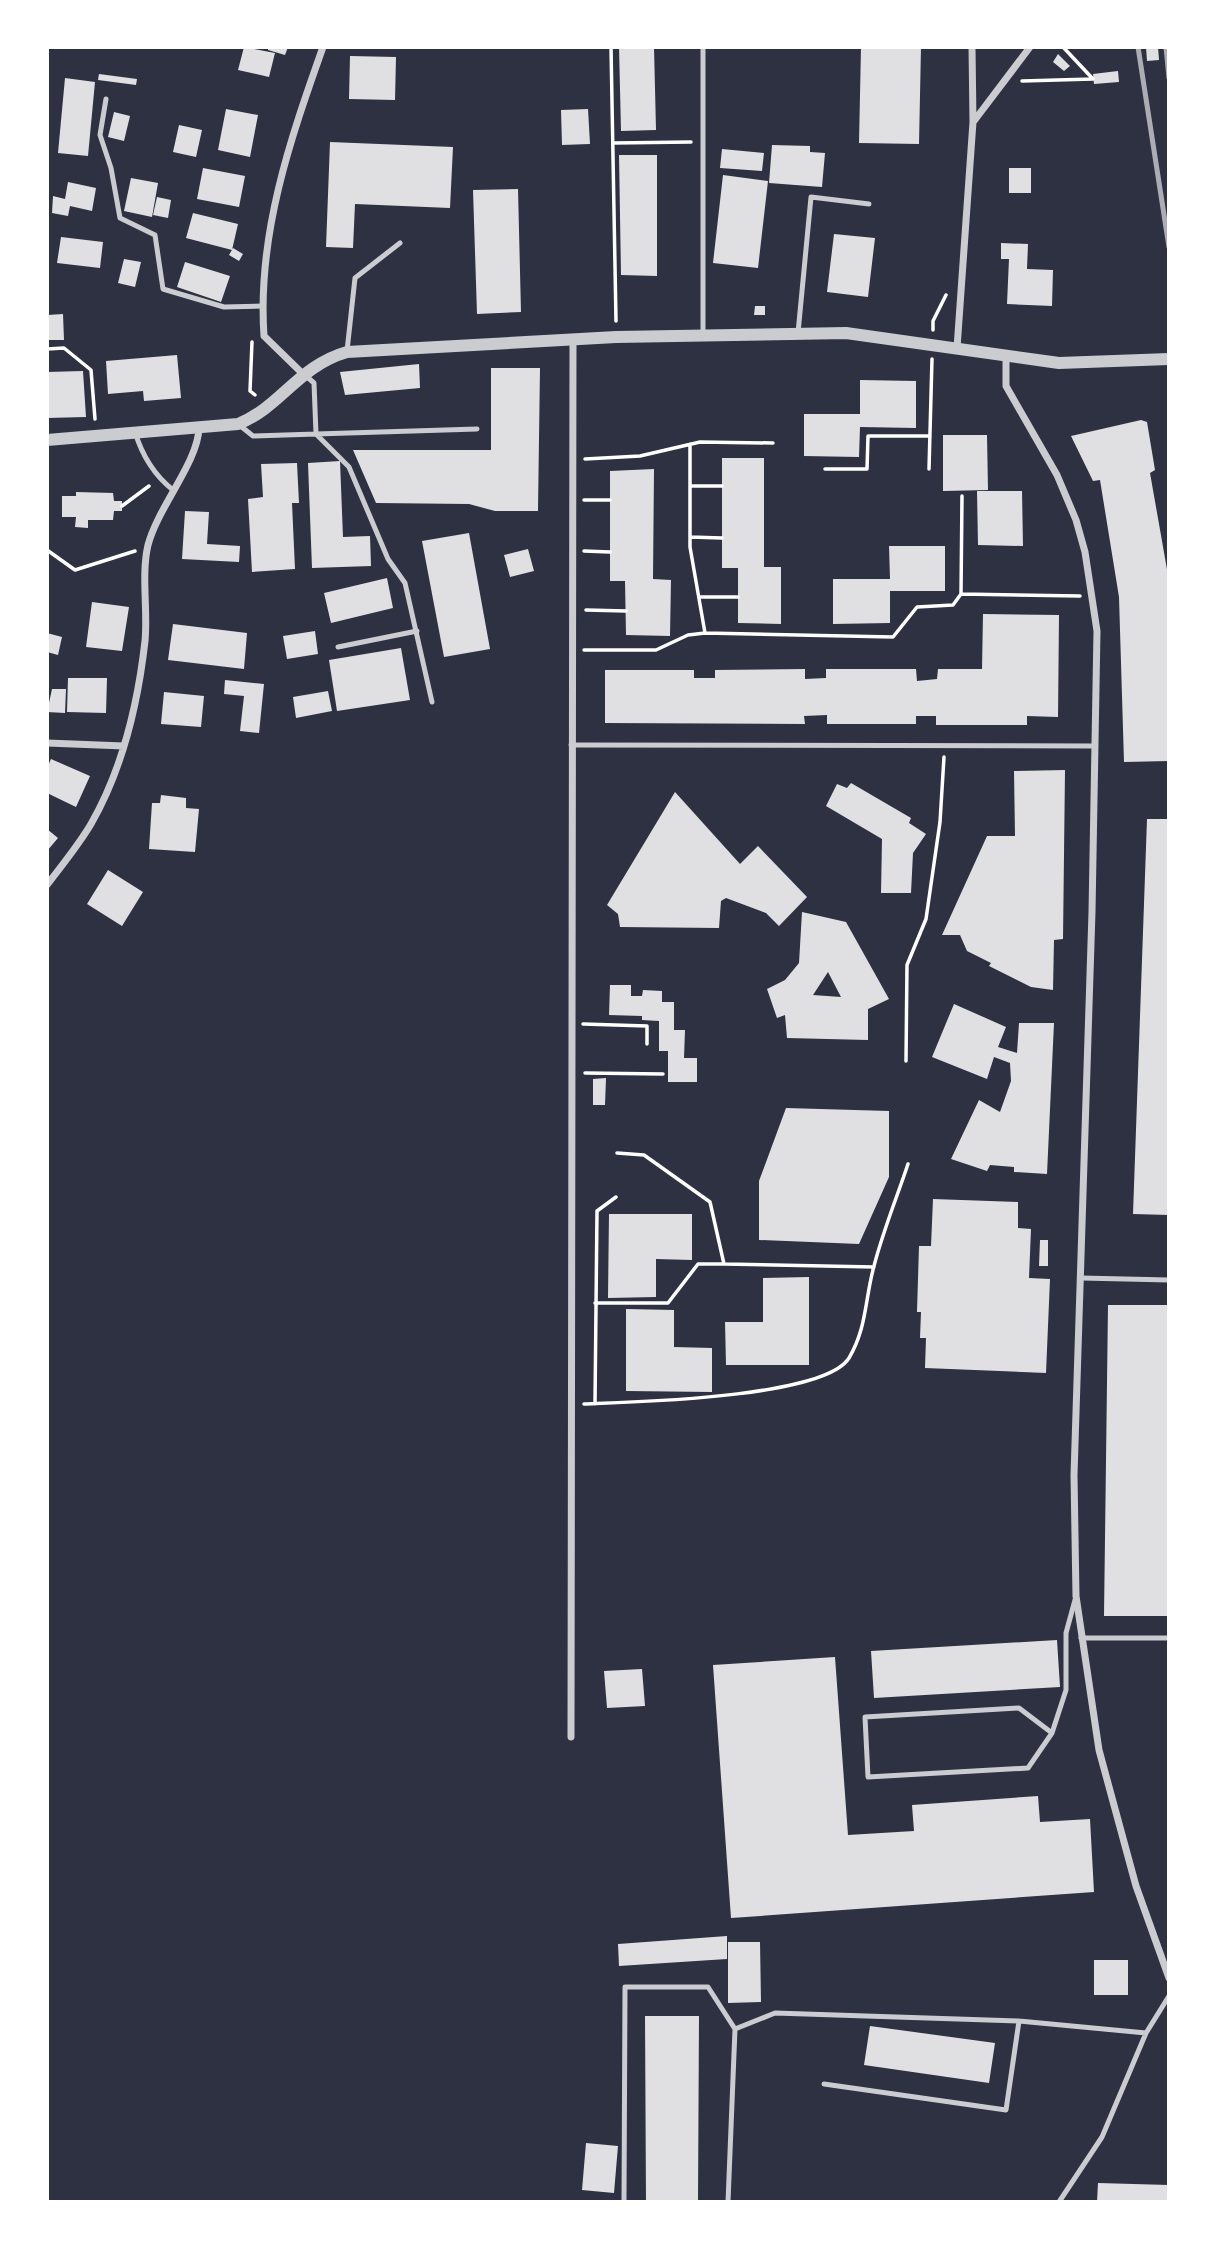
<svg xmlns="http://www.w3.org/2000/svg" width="1216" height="2249" viewBox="0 0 1216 2249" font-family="Lato,sans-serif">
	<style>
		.building { fill: #e0e0e3; fill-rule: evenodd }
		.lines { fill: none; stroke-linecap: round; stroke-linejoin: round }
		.path { stroke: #fff; stroke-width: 3.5 }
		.service { stroke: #caccd0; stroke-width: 5 }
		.minor { stroke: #caccd0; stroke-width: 7 }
		.tertiary { stroke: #caccd0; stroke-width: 12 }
		.rail { stroke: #abadb3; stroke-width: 5 }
	</style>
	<rect width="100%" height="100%" fill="#2d3142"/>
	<path class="building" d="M244,47l31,6 -6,24 -31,-7z
		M268,47h20l-3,8 -17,-5z
		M619,47h35l2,83 -35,1z
		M861,47h60l-2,97 -60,-1z
		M1146,47h12l1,13 -12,1z
		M1058,54l12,12 -6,5 -11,-9z
		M350,56l46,1 -1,43 -46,-1z
		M1118,71l1,11 -25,2 -1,-10z
		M99,74l38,5 -1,6 -38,-5z
		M65,78l30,4 -7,74 -30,-3z
		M226,109l32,6 -8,42 -32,-7z
		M588,109l2,35 -28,1 -1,-35z
		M114,112l16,4 -6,25 -16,-4z
		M179,125l23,5 -6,27 -23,-5z
		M330,142l123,5 -3,61 -95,-4 -2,44 -27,-1z
		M772,145l38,1v6l15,1 -3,34 -53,-4z
		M722,149l42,4 -2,18 -42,-3z
		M619,155h38v121l-36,-1z
		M203,168l42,8 -6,31 -42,-8z
		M1009,168h22v25h-22z
		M723,175l45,6 -10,87 -45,-5z
		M131,178l27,5 -6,34 -28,-6z
		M68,182l28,6 -4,23 -22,-5 -2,10 -16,-3 1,-17 12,3z
		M518,189l3,123 -44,2 -4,-124z
		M157,197l14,3 -3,18 -15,-3z
		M193,213l45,11 -6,26 -46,-12z
		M834,234l41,4 -7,59 -41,-5z
		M61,237l42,5 -3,26 -43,-5z
		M1001,243l27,1 -1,25 26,1 -1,36 -45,-2 2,-45h-8z
		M233,248l10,6 -4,7 -10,-6z
		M124,259l17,3 -6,25 -17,-4z
		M185,262l45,14 -9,26 -44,-15z
		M755,306h10v9h-11z
		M63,314l1,26h-17v-25z
		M177,355l4,43 -37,3 -1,-10 -35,3 -2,-33z
		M419,364l1,24 -75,7 -5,-23z
		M491,368h49l-2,143h-43l-26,-7 -93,-1 -23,-53h138z
		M83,371l3,46 -39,1v-46z
		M860,380l56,1v47l-56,-1 -1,30 -55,-1v-42h56z
		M1141,420l6,2 8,48 -5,3 18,102 1,186 -45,1 -5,-165 -19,-117 -7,1 -22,-45z
		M943,435h44l1,55 -45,1z
		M722,458h42v109h17v57l-43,-1v-55h-16z
		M340,461l3,76 27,-1 1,30 -59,2 -4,-105z
		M297,463l2,40h-7l3,66 -43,3 -4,-73 15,-2 -2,-33z
		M654,469l-1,110 18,1 -1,56 -44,-1 -1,-54h-15v-110z
		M977,491h45l1,55 -45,-1z
		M76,492l37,1 1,8h8v10h-8l-1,9h-25v8l-13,-1 1,-10h-14v-21h14z
		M185,511l24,1 -2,32 33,2 -1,16 -57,-3z
		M469,533l21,116 -46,8 -22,-116z
		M889,546h56v45h-55v32l-57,1v-45h57z
		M528,549l6,22 -24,6 -6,-22z
		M387,578l6,30 -62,15 -7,-30z
		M92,602l37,5 -7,44 -36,-4z
		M983,614l76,1 -1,102 -31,-1v9h-91v-9h-20v8h-89v-9l-23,1 1,8 -200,-1v-53h89v8h21v-8l90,-1v10l21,-1v-9h90l1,12 20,-2 1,-10h44z
		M173,624l74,9 -3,36 -76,-9z
		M315,631l3,23 -31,5 -4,-23z
		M47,633l15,4 -4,18 -11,-3z
		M401,648l9,52 -73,11 -8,-51z
		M68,678h39l-1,35 -39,-1z
		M225,680l39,4 -5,49 -19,-2 4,-35 -20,-2z
		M52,689h14l-1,24 -18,-1z
		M328,691l4,20 -36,7 -3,-21z
		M164,692l40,4 -3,31 -40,-3z
		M51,759l39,17 -14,31 -29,-14v-25z
		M1065,770l-2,169 -9,1 -1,50 -22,-3 -42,-21 2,-3 -24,-12 -7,-16h-18l45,-99h28l-1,-65z
		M851,783l60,35 -2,5 17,11 -13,19 -2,40h-30l1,-54 -56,-33 11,-22 10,4z
		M675,792l65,72 18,-18 49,51 -28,29 -13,-13 -40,-15 -5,3 -2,27 -99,-1 -2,-13 -11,-9z
		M161,795l25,3v10l13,1 -4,43 -46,-3 3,-46h8z
		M1147,819h22v396l-36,-1z
		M47,829l11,9 -11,13z
		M108,870l35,22 -21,34 -35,-22z
		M802,912l44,10 43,77 -21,10v31l-81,-2 -2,-23 -8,3 -10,-29 18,-9 14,-17zM828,972l13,25 -28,-2z
		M610,985h21v11h11l1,-6 19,1v11h12v28h11l-1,28h13v24h-29v-31h-9v-30l-17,-1v-4l-33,-1z
		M954,1004l52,23 -8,20 19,6 2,-30h35l-7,151 -33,-2v-5l-24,-2 -3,6 -36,-12 28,-59 21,12 11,-31 -1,-18 -16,-6 -7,22 -55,-22z
		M606,1078l-1,27h-12v-26z
		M786,1108l103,3v66l-30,67 -100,-4v-59z
		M933,1199l85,3v26l13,1 -2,49 21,1 -4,94 -121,-5 1,-30h-6l1,-26h-4l2,-66h12z
		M609,1214h83v46l-36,-1v38l-48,1z
		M1040,1240h8v26h-9z
		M809,1277v88h-83l-1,-43h38v-44z
		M1108,1305h61v311h-65z
		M626,1309l48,1v37l38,1v44l-86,-1z
		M1057,1640l3,47 -186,11 -3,-47z
		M835,1657l13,178 66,-4 -2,-26 126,-9 2,26 50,-3 4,73 -363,26 -18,-253z
		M642,1669l3,37 -38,2 -3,-37z
		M727,1936v23l-108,7 -1,-22z
		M728,1942h32l1,60 -33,1z
		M1094,1960h34v35h-34z
		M645,2016h54l-1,186h-52z
		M870,2026l125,17 -6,40 -125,-18z
		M586,2143l32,3 -4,47 -32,-3z
		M1098,2183l71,2v17h-72z"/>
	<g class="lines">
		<path class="path" d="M611,47l5,274
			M1063,47l30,32
			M1022,81l71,-2
			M613,143l78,-1
			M933,330v-9l13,-26
			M252,342l-2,49 5,4
			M47,349l17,-1 27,22 4,49
			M690,444v103l15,86
			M585,459l55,-3 60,-14 73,1
			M825,469h42l1,-33h62
			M929,469l3,-110
			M690,486h32
			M584,500h26
			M122,506l27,-20
			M690,537l32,1
			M47,550l28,20 60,-19
			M584,551l26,1
			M961,594l1,-98
			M699,597h39
			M586,610l40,1
			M584,650h72l32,-15 17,-2 188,4 24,-30 36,-2 8,-11 119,2
			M583,1024l64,2v18
			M906,1061l1,-96 19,-46 14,-97 4,-65
			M585,1073l78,1
			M617,1153l27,2 66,47 14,62 150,3
			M595,1303h73l30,-39h26
			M584,1404c49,-2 240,-6 265,-46 18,-30 16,-60 25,-92 9,-35 23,-69 34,-102
			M595,1404l2,-193 19,-14"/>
		<path class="service" d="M703,47v288
			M106,99l-6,36 11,33 9,50 35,17 8,54 61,18 39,-1
			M798,333l13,-136 58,7
			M347,351l8,-73 45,-35
			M238,424l15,12 63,-2 -2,-51 -8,-7
			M135,432c7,23 19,43 38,58
			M338,647l79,-16
			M432,702l-27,-119 -17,-24 -39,-92 -33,-33 161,-5
			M571,745l524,1
			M1081,1278l88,2
			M1081,1638h88
			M1052,1733l-33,-25 -154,9 3,60 160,-9 24,-35 14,-43v-57l9,-33
			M824,2084l182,26 13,-89
			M624,2202l1,-215h83l27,42
			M728,2202l7,-173 40,-16 244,8 127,12
			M1059,2202l43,-65 44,-104 23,-37"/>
		<path class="minor" d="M974,121l56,-74
			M957,348l16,-226 -1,-75
			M1006,357v29l51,89 19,45 9,32 12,79 -5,281 -18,563 2,121 23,154 37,136 33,92
			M303,374l-39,-38c-7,-101 26,-196 59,-289
			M47,743l77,3
			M47,885c15,-20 31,-39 44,-61 31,-54 47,-121 54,-183 3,-31 -4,-66 3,-96 10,-38 50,-83 51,-117
			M571,1737l2,-1397"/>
		<path class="tertiary" d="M47,440l191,-16c43,-17 60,-58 109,-72l269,-15 230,-4 213,30 110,-4"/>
		<path class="rail" d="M1138,47l31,200
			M1166,47l3,31"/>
	</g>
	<rect width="1216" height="2249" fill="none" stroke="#ffffff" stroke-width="98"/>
</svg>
